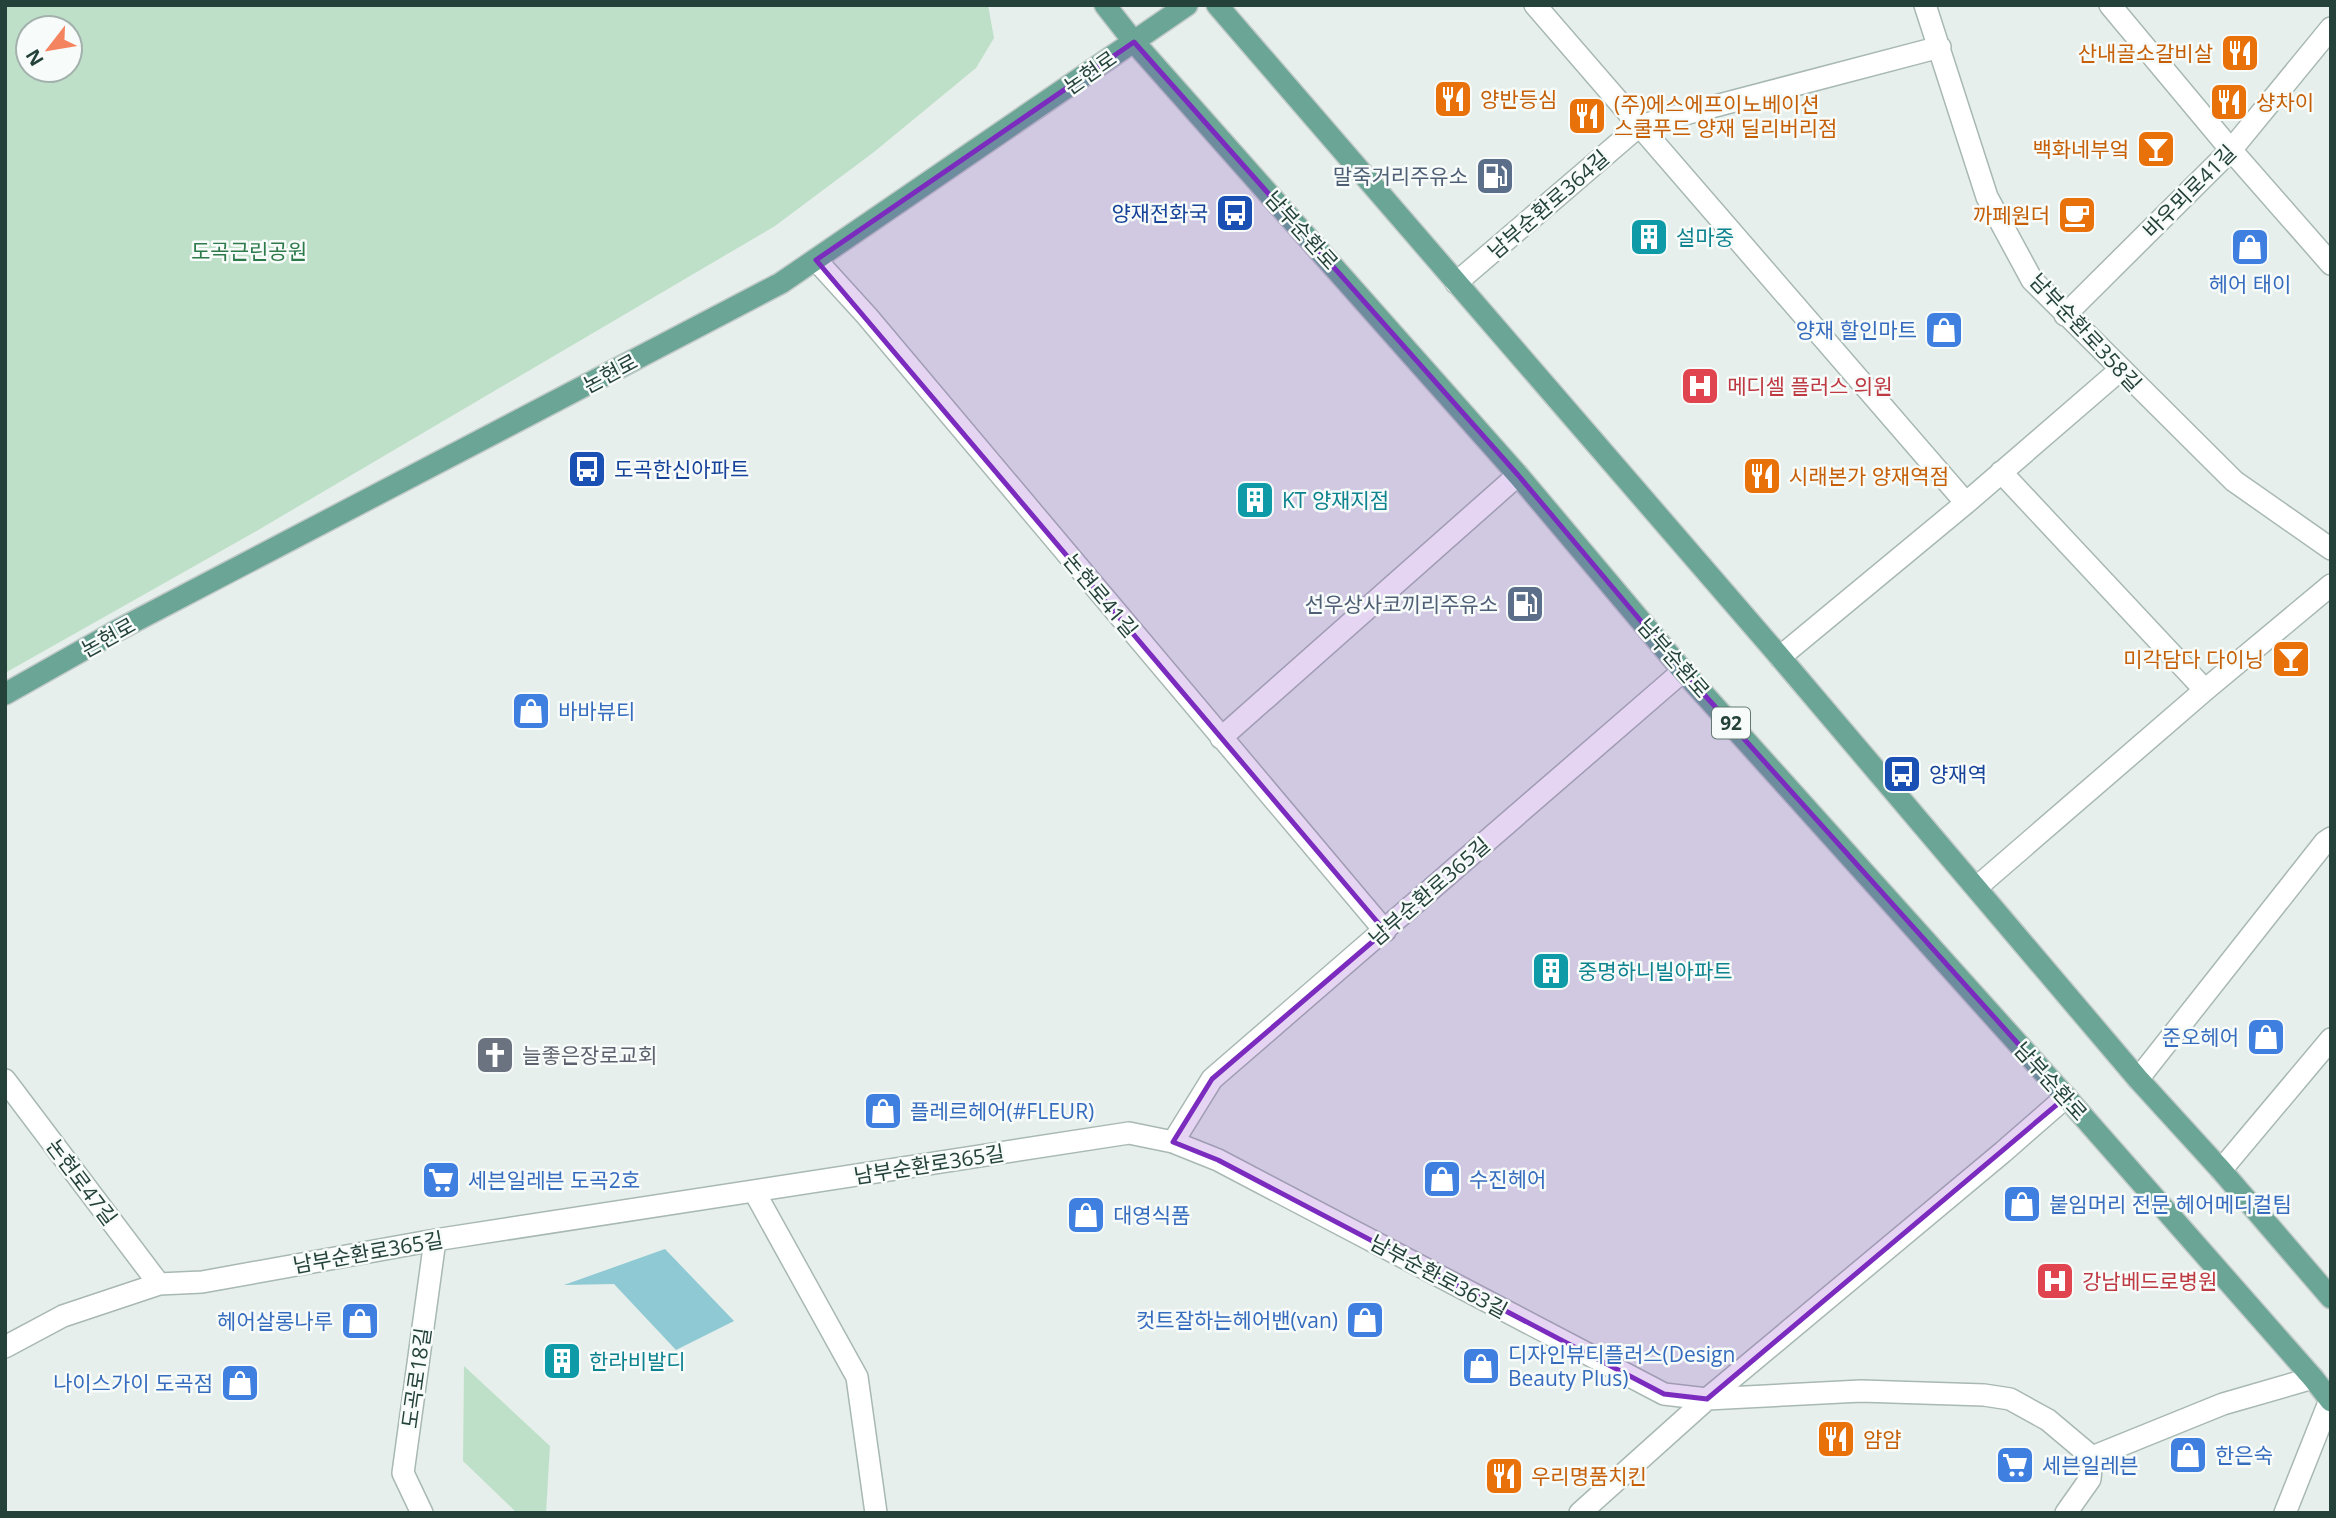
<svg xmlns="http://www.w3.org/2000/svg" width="2336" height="1518" viewBox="0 0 2336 1518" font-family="'Open Sans','Noto Sans KR',sans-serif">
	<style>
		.green { fill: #bfe0c8; fill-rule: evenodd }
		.water { fill: #8ec9d4 }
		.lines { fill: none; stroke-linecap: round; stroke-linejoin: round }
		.minor-casing { stroke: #a8b8b2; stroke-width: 24 }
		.primary-casing { stroke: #c2cac8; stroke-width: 24 }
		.minor { stroke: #fff; stroke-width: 21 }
		.primary { stroke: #6aa596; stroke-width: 21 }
		.marked { fill: #7b2cbf; fill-opacity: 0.2; stroke: #7b2cbf; stroke-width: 5; stroke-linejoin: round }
		.labels { text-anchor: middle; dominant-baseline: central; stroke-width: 5; stroke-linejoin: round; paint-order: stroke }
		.shield { fill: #f7fbf9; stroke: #637a73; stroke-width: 2 }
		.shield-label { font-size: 19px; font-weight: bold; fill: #24423a }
		.food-label { font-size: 21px; fill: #c56008; stroke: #f7fbf9; text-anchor: start }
		.street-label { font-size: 21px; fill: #24423a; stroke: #f7fbf9 }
		.service-label { font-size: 21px; fill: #4e5e75; stroke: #f7fbf9; text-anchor: end }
		.transit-label { font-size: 21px; fill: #164399; stroke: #f7fbf9; text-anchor: start }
		.culture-label { font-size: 21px; fill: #0d838f; stroke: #f7fbf9; text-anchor: start }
		.park-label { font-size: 21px; fill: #2d7a4b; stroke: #f7fbf9 }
		.shop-label { font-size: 21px; fill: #366cbe; stroke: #f7fbf9; text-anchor: start }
		.health-label { font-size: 21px; fill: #be3a42; stroke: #f7fbf9; text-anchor: start }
		.worship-label { font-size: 21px; fill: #5b616d; stroke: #f7fbf9; text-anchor: start }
	</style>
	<rect width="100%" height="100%" fill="#e6efeb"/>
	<path class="green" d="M5,5h983l6,33 -18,30 -102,84 -99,74 -522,307 -248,140zM28,28h42v42h-42z
		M464,1366l86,80 -4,67h-29l-54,-52z"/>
	<path class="water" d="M665,1249l69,72 -58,29 -62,-66 -50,1z"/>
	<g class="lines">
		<defs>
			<path id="minor" d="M1535,5l431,498
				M1925,5l62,192 45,83 202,201 97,68
				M2110,5l121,145 100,114
				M816,260l51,56 518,615
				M1456,283l183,-157 301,-79
				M2065,315l166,-165 100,-122
				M2001,472l204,218
				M1780,657l186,-154 154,-133
				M1221,738l297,-263
				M1977,887l228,-197 126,-105
				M2138,1079l187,-237 6,-4
				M5,1080l154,204
				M1173,1142l39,-63 471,-408
				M2221,1170l110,-131
				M754,1191l103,186 19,136
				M5,1347l58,-31 96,-32 43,-2 233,-42 694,-107 44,9 45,18 446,234 43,5 154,-8 123,4 26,4 38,21 44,37
				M2092,1457l131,-53 90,-26
				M422,1513l-19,-40 32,-233
				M1580,1513l127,-114 296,-247 63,-55
				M2066,1513l24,-34 2,-22
				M2285,1513l45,-113"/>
			<path id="primary" d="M1105,5l29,37 384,433 165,196 383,426 247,281 18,23
				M1217,5l563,652 358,422 83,91 110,128
				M5,694l115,-65 661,-346 406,-278"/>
		</defs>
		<use href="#minor" class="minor-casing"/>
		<use href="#primary" class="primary-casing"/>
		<use href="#minor" class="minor"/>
		<use href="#primary" class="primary"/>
	</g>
	<path class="marked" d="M1134,42l384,433 165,196 383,426 -359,302 -43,-5 -446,-234 -45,-18 39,-63 173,-148 -569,-671z"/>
	<defs>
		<symbol id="restaurant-square" viewBox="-11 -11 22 22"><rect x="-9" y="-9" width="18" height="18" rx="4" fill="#e8710a" stroke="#f7fbf9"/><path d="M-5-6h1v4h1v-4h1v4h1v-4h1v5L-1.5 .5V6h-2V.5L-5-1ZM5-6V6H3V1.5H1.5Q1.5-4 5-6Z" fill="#fff"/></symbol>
		<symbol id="bar-square" viewBox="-11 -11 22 22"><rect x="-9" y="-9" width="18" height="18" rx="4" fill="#e8710a" stroke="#f7fbf9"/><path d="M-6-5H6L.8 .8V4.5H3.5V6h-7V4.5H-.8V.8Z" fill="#fff"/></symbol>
		<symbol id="fuel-square" viewBox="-11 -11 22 22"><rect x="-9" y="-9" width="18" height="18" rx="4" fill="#5c6f8a" stroke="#f7fbf9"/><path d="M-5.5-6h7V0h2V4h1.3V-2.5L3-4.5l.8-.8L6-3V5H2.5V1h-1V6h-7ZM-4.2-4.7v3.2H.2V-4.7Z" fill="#fff"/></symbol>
		<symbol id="bus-square" viewBox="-11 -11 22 22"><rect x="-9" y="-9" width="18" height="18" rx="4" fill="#1a4fb4" stroke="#f7fbf9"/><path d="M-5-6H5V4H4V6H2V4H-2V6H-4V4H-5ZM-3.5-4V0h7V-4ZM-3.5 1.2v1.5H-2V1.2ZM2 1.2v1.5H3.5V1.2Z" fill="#fff"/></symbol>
		<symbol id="cafe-square" viewBox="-11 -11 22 22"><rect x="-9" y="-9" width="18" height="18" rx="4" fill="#e8710a" stroke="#f7fbf9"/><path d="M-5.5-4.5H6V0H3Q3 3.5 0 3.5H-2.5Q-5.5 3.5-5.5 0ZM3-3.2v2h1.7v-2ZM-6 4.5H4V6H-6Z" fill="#fff"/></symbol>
		<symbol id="building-square" viewBox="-11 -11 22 22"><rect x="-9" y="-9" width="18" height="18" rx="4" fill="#0f9aa8" stroke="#f7fbf9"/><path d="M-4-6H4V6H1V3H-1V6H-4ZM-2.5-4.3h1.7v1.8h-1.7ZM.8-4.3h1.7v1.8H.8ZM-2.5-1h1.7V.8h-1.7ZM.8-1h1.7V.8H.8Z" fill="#fff"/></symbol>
		<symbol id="shop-square" viewBox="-11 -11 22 22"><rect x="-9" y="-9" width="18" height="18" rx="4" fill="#3f7fe0" stroke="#f7fbf9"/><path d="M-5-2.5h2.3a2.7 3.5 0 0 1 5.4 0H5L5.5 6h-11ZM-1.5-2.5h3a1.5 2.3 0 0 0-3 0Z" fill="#fff"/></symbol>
		<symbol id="hospital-square" viewBox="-11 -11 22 22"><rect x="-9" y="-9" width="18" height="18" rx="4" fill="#e0444e" stroke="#f7fbf9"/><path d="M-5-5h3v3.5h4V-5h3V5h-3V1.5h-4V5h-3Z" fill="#fff"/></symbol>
		<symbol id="church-square" viewBox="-11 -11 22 22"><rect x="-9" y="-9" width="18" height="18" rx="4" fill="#6b7280" stroke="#f7fbf9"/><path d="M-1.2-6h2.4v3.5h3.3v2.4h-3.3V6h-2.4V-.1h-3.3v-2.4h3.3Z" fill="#fff"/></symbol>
		<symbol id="supermarket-square" viewBox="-11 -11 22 22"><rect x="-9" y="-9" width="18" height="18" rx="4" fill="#3f7fe0" stroke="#f7fbf9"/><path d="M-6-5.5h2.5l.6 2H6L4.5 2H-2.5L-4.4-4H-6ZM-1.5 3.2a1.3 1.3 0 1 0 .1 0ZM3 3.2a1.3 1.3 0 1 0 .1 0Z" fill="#fff"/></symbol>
	</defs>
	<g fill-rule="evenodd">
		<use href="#restaurant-square" x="2218" y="31" width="44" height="44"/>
		<use href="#restaurant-square" x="1431" y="77" width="44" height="44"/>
		<use href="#restaurant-square" x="2207" y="80" width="44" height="44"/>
		<use href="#restaurant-square" x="1565" y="94" width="44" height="44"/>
		<use href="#bar-square" x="2134" y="127" width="44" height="44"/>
		<use href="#fuel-square" x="1473" y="154" width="44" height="44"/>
		<use href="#bus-square" x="1213" y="191" width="44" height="44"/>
		<use href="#cafe-square" x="2055" y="193" width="44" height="44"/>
		<use href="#building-square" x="1627" y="215" width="44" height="44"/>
		<use href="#shop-square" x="2228" y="225" width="44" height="44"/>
		<use href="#shop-square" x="1922" y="308" width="44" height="44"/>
		<use href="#hospital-square" x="1678" y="364" width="44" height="44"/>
		<use href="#bus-square" x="565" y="447" width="44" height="44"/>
		<use href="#restaurant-square" x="1740" y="454" width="44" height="44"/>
		<use href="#building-square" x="1233" y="478" width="44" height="44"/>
		<use href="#fuel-square" x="1503" y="582" width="44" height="44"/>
		<use href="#bar-square" x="2269" y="637" width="44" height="44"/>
		<use href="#shop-square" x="509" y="689" width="44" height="44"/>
		<use href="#bus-square" x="1880" y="752" width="44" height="44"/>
		<use href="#building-square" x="1529" y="949" width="44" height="44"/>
		<use href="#shop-square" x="2244" y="1015" width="44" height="44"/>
		<use href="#church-square" x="473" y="1033" width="44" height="44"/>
		<use href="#shop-square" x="861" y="1089" width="44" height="44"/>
		<use href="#shop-square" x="1420" y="1157" width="44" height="44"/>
		<use href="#supermarket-square" x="419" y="1158" width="44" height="44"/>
		<use href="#shop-square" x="2000" y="1182" width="44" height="44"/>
		<use href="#shop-square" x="1064" y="1193" width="44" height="44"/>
		<use href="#hospital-square" x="2033" y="1259" width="44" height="44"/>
		<use href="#shop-square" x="1343" y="1298" width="44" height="44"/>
		<use href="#shop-square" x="338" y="1299" width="44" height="44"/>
		<use href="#building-square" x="540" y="1339" width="44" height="44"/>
		<use href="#shop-square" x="1459" y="1344" width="44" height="44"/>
		<use href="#shop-square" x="218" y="1361" width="44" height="44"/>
		<use href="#restaurant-square" x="1814" y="1417" width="44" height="44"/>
		<use href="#shop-square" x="2166" y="1433" width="44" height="44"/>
		<use href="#supermarket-square" x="1993" y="1443" width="44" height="44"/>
		<use href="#restaurant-square" x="1482" y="1454" width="44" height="44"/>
	</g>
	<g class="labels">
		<rect class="shield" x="1712" y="707.5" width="38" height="31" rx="5"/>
		<g class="shield-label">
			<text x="1731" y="723">92</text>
		</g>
		<g class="food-label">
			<text x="2213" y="53" text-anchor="end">산내골소갈비살</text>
			<text x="1480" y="99">양반등심</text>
			<text x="2256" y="102">샹차이</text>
			<text x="1614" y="104">(주)에스에프이노베이션<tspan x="1614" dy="24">스쿨푸드 양재 딜리버리점</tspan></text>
			<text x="2129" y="149" text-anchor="end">백화네부엌</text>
			<text x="2050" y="215" text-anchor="end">까페원더</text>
			<text x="1789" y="476">시래본가 양재역점</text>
			<text x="2264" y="659" text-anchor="end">미각담다 다이닝</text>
			<text x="1863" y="1439">얌얌</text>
			<text x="1531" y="1476">우리명품치킨</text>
		</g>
		<g class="street-label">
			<text transform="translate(1090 72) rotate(-35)">논현로</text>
			<text transform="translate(2189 191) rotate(-45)">바우뫼로41길</text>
			<text transform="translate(1548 204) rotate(-41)">남부순환로364길</text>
			<text transform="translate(1302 230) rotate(48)">남부순환로</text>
			<text transform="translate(2086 332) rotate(47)">남부순환로358길</text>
			<text transform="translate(610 373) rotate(-28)">논현로</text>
			<text transform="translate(1101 595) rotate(50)">논현로41길</text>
			<text transform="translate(108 637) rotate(-29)">논현로</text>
			<text transform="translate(1674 658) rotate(49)">남부순환로</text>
			<text transform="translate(1429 891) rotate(-41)">남부순환로365길</text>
			<text transform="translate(2051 1081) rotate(48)">남부순환로</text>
			<text transform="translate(929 1164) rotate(-9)">남부순환로365길</text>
			<text transform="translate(82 1182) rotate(53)">논현로47길</text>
			<text transform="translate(368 1252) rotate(-10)">남부순환로365길</text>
			<text transform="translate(1439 1276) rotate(28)">남부순환로363길</text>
			<text transform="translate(416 1378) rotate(-82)">도곡로18길</text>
		</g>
		<g class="service-label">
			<text x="1468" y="176">말죽거리주유소</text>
			<text x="1498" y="604">선우상사코끼리주유소</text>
		</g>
		<g class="transit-label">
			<text x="1208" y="213" text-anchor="end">양재전화국</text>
			<text x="614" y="469">도곡한신아파트</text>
			<text x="1929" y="774">양재역</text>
		</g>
		<g class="culture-label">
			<text x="1676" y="237">설마중</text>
			<text x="1282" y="500">KT 양재지점</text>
			<text x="1578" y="971">중명하니빌아파트</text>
			<text x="589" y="1361">한라비발디</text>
		</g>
		<g class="park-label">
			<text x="249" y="251">도곡근린공원</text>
		</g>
		<g class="shop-label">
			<text x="2250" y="284" text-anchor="middle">헤어 태이</text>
			<text x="1917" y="330" text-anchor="end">양재 할인마트</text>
			<text x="558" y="711">바바뷰티</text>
			<text x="2239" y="1037" text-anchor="end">준오헤어</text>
			<text x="910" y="1111">플레르헤어(#FLEUR)</text>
			<text x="1469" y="1179">수진헤어</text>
			<text x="468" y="1180">세븐일레븐 도곡2호</text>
			<text x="2049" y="1204">붙임머리 전문 헤어메디컬팀</text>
			<text x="1113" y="1215">대영식품</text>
			<text x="1338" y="1320" text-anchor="end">컷트잘하는헤어밴(van)</text>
			<text x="333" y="1321" text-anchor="end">헤어살롱나루</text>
			<text x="1508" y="1354">디자인뷰티플러스(Design<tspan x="1508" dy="24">Beauty Plus)</tspan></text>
			<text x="213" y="1383" text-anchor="end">나이스가이 도곡점</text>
			<text x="2215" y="1455">한은숙</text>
			<text x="2042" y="1465">세븐일레븐</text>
		</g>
		<g class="health-label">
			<text x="1727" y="386">메디셀 플러스 의원</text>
			<text x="2082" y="1281">강남베드로병원</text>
		</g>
		<g class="worship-label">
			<text x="522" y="1055">늘좋은장로교회</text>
		</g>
	</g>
	<rect width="2336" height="1518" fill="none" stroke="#24423a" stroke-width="14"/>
	<g transform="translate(49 49) rotate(239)"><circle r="33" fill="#f7fbf9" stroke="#a3b1ad" stroke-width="2"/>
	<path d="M0-5L12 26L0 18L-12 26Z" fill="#f4845f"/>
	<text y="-10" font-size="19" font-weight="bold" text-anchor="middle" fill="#24423a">N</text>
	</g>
</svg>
